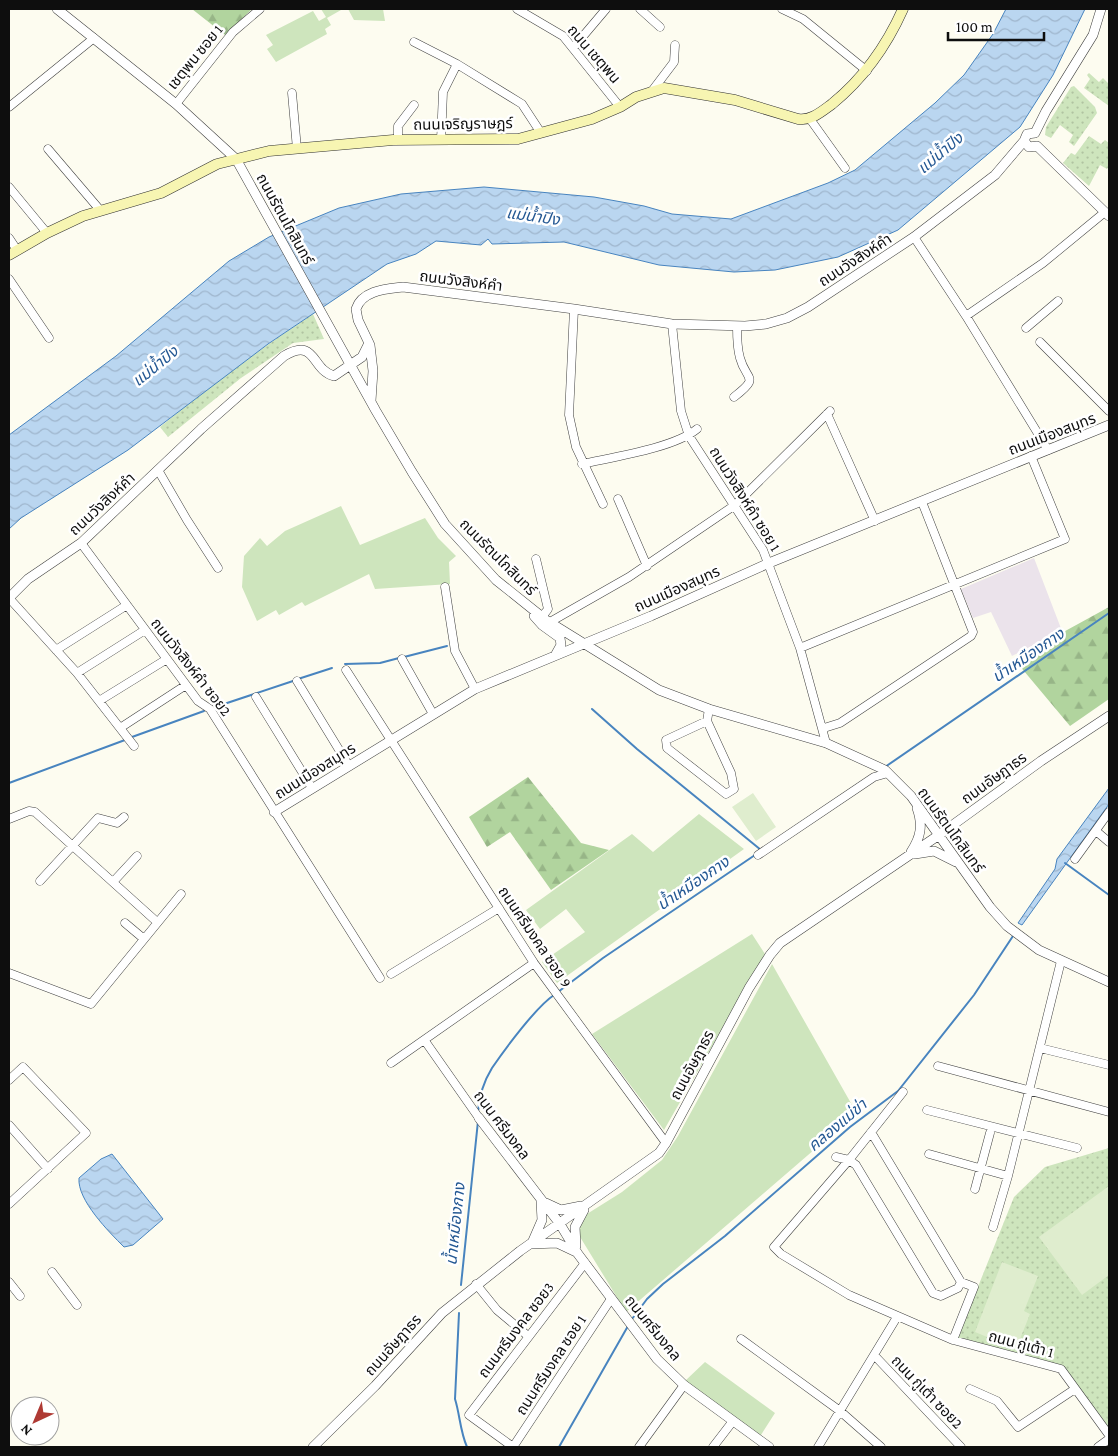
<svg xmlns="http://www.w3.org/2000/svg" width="1118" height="1456" viewBox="0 0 1118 1456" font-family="'Crimson Pro','Noto Sans Thai',serif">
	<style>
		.industrial { fill: #ebe3eb }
		.grass { fill: #cee5bd }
		.forest { fill: url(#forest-firs) }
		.park { fill: url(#park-dots) }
		.pitch { fill: #dfedce }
		.water { fill: url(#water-waves); stroke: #4884bf }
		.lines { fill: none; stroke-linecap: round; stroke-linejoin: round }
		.stream { stroke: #4884bf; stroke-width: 2 }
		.minor-casing { stroke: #414141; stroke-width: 9 }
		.tertiary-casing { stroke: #414141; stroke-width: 10 }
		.secondary-casing { stroke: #303030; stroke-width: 11 }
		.minor { stroke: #fff; stroke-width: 8 }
		.tertiary { stroke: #fff; stroke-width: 9 }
		.secondary { stroke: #f7f5b2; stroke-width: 10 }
		.labels { text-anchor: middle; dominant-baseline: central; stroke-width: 5; stroke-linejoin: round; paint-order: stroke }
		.street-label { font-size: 15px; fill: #0e0e0e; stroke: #fff }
		.water-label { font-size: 16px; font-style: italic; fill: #245893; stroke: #fff }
	</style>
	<defs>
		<pattern id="forest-firs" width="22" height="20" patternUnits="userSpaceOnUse" patternTransform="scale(1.25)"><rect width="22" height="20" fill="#b1d49e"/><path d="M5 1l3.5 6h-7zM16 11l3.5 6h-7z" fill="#97b587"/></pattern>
		<pattern id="park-dots" width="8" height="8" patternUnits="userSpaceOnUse" patternTransform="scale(1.25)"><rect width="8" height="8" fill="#cee5bd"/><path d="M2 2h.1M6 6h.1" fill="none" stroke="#b0c3a1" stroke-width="1.8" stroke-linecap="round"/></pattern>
		<pattern id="water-waves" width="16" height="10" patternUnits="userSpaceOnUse" patternTransform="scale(1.25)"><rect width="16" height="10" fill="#bad6f0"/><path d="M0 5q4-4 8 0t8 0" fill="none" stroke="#9fb6cd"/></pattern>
	</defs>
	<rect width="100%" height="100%" fill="#fdfcf0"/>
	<path class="industrial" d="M1034,558l28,73 -50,25 -21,-44 -18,6 -12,-29z"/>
	<path class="grass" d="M321,9l20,1 -14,8 4,7 -6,4 2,5 -51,28 -9,-13 6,-4 -7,-10 47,-24 6,10 7,-4z
		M348,9h35l2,12 -31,-1z
		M341,506l19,39 65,-27 13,20 18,18 -7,6 1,22 -75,5 -6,-15 -64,32 -3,-4 -23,13 -3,-5 -19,11 -15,-34 2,-31 16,-18 7,8 18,-15z
		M699,814l45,35 -187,134 -15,-21 43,-30 -19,-23 -26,20 -14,-19 106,-76 21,18z
		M752,934l13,20 -101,176 -72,-96z
		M772,964l80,141 -8,19 -218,188 -49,-80 2,-13 43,-27 40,-32 16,-24z
		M705,1362l70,51 -16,25 -74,-57z"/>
	<path class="forest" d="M192,9h60l-27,26z
		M1109,607v92l-39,27 -56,-67z
		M528,777l53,66 28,7 -58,40 -41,-58 -23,15 -18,-30z"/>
	<path class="park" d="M1089,73l10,9 4,-4 6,6v22l-25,-18 6,-9 -3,-4z
		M1074,86l21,21 2,6 -23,33 -5,-4 4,-7 -13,-10 -9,13 -6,-3 1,-8 25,-40z
		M1089,136l12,8 4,-4 4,3v23l-2,3 -7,-4 -11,21 -26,-23 8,-10 4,2z
		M313,314l11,25 -31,4 -52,35 -73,59 -8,-10c49,-41 100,-78 153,-113z
		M1109,1148v281l-46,-61 -106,-29 57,-142 31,-30z"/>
	<path class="pitch" d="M753,793l23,34 -20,14 -24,-34z
		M1109,1186v89l-27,20 -43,-58z
		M1002,1262l36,14 -14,35 6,3 -14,35 -41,-17z"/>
	<path class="water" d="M1006,9h79l-32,66 -33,52 -122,103 -60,27 -63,13 -41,2 -75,-7 -95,-23 -72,2 -4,-5 -7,6 -45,-4 -20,13 -29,10 -119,80 -140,106 -107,68 -12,11v-94l107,-79 113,-95 40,-24 70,-29 62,-14 83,-7 110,10 50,9 28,8 59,5 97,-36 27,-13 80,-67 29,-28 29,-41z
		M1109,788v16l-87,121 -4,-2 37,-54 2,-10z
		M112,1154l51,65 -30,26 -9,2c-15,-15 -47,-47 -45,-69l22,-19z"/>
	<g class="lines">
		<path class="stream" d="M404,657l43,-11
			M345,664l35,-1 19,-5
			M298,679l34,-11
			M215,707l78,-26
			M592,709l45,40 124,101
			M132,737l72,-26
			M885,767l224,-154
			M9,783l116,-43
			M1065,863l44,32
			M558,992l45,-34 152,-103
			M478,1112c1,-15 6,-31 14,-44 13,-19 44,-61 62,-73
			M461,1285l17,-164
			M459,1313l-4,86c5,16 5,32 12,48
			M632,1319l15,-20 16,-15 62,-48 125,-109 48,-36 76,-96 39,-59
			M559,1447l69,-121"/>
		<defs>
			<path id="minor" d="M517,9l46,27 57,71
				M640,9l20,18
				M782,9l21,10 64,52
				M414,42l43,22 -14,28 -2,48
				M573,48l33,-39
				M457,64l65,40 19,29
				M652,91l22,-29 1,-17
				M292,93l5,56
				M176,104l57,-72 27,-23
				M9,107l85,-69
				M810,119l35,49
				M398,140v-14l16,-21
				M48,149l52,61
				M9,187l38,46
				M914,237l52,79 82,134
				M9,238l8,12
				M9,279l40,59
				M574,309l-5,106 7,32 27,57
				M966,316l77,-53 62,-51
				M672,324l9,87 8,25 74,114 37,98 26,95
				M1026,328l32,-27
				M1040,342l69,69
				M734,397c27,-21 12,-16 6,-39 -3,-10 -3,-22 -3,-32
				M827,414l48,107
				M582,464c31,-7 92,-16 115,-35
				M158,470l29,50 31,48
				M618,499l29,67
				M81,543l117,158 12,8 170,269
				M536,559l12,50 -6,8
				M445,587l10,64 20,38
				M9,598l68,75 57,73
				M550,622l79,-45 106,-72 95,-94
				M800,648l265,-109 -34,-83
				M56,650l71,-45
				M402,659l31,55
				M346,670l188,293 132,180
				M77,673l68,-43
				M297,681l52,85
				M256,697l56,91
				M99,701l68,-42
				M707,721l-41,19 1,8 59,46 8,-5 -3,-16 -24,-52 2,-12
				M120,728l66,-43
				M824,728l16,-5 131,-87 2,-4 -51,-130
				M9,819l20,-8 6,1 122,110
				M1096,831l13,11
				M758,855l116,-78 14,-4
				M1075,859l34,-47
				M40,881l58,-63 19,5 7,-6
				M113,882l24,-26
				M125,923l19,16
				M9,973l82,31 90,-110
				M391,974l108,-66
				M425,1041l54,77
				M1040,1048l69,17
				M391,1063l143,-100
				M938,1066l171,46
				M9,1080l14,-13 63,66 -77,71
				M903,1092l-54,68 -75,87 7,7 68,41 104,45 108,29 48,66
				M927,1110l150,38
				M9,1125l39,44
				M929,1154l79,22
				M836,1157l13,3 7,5 77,128 8,3 17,-8 3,-6 -90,-150
				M975,1189l15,-56
				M993,1227l15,-51 53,-215
				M52,1272l25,33
				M9,1282l11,14
				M476,1284l21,26 31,26
				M741,1339l99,72 41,36
				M953,1340l21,-53 -13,-5
				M874,1355l87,92
				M970,1389l27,12 21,26 57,-38
				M513,1447l-44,-32 116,-152
				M513,1447l98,-148
				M639,1447l45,-62
				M713,1447l20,-26
				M818,1447l79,-130
				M1098,1447l11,-8"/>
			<path id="tertiary" d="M57,9l119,95 60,55 140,252 36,61 33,52 51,56 50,40 113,70 50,19 117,34 59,27 26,26 79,111 17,19 32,24 70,32
				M1035,133l11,-22 47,-76 8,-26
				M1035,133l-8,1 -3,7 5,6 8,-1
				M1037,146l72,70
				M370,345l3,26 -2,30
				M9,598l19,-19 53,-36 120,-114 83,-73c33,-19 26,13 50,20l28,-19 7,-14 -11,-23 -2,-11c6,-19 31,-20 47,-22l171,22 98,15 73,2 21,-2 21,-6 21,-11 106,-70 81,-62 29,-34
				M534,616l8,9 18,13 1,7 -5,9
				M274,812l201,-123 176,-73 118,-53 340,-138
				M911,852c10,-15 12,-27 6,-44
				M915,854l19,-3 22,11
				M479,1118l81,106 18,30 79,105 27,26 85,62
				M546,1203l15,7 20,-4
				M532,1243l10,-23 -1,-19
				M531,1244l26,-1 19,9
				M576,1246l-1,-19 9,-17
				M313,1447l62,-61 67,-73 78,-62 139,-98 7,-10 83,-155 21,-33 10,-12 159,-108 102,-74 68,-45"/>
			<path id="secondary" d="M9,255l38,-22 36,-17 78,-23 56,-29 52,-13 124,-11 125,-1 74,-20 28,-12 16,-10 28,-9 71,12 63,19c13,2 23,-7 34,-15 32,-26 54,-57 71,-95"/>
		</defs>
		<use href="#minor" class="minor-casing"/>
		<use href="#tertiary" class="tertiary-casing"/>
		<use href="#secondary" class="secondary-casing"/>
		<use href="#minor" class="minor"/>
		<use href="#tertiary" class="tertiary"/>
		<use href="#secondary" class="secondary"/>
	</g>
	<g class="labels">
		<g class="street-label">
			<text transform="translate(594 54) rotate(49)">ถนน เชตุพน</text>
			<text transform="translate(195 57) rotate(-51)">เชตุพน ซอย 1</text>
			<text transform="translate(463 124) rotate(-1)">ถนนเจริญราษฎร์</text>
			<text transform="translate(285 219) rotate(61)">ถนนรัตนโกสินทร์</text>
			<text transform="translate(855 260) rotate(-33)">ถนนวังสิงห์คำ</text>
			<text transform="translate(461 281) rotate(7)">ถนนวังสิงห์คำ</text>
			<text transform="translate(1052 434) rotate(-21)">ถนนเมืองสมุทร</text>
			<text transform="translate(745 499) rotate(58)">ถนนวังสิงห์คำ ซอย 1</text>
			<text transform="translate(102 504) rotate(-43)">ถนนวังสิงห์คำ</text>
			<text transform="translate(498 557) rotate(45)">ถนนรัตนโกสินทร์</text>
			<text transform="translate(677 589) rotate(-24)">ถนนเมืองสมุทร</text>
			<text transform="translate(191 667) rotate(52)">ถนนวังสิงห์คำ ซอย2</text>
			<text transform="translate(315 771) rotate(-32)">ถนนเมืองสมุทร</text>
			<text transform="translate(994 778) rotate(-36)">ถนนอัษฎาธร</text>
			<text transform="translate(951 830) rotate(54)">ถนนรัตนโกสินทร์</text>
			<text transform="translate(535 937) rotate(56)">ถนนศรีมงคล ซอย 9</text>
			<text transform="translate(692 1065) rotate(-62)">ถนนอัษฎาธร</text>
			<text transform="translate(502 1125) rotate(53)">ถนน ศรีมงคล</text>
			<text transform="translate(653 1328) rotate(51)">ถนนศรีมงคล</text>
			<text transform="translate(516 1330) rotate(-53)">ถนนศรีมงคล ซอย3</text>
			<text transform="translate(1021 1344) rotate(15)">ถนน กู่เต้า 1</text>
			<text transform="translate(393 1345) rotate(-48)">ถนนอัษฎาธร</text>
			<text transform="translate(551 1365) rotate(-57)">ถนนศรีมงคล ซอย 1</text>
			<text transform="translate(927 1392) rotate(46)">ถนน กู่เต้า ซอย2</text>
		</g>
		<g class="water-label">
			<text transform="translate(940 153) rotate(-40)">แม่น้ำปิง</text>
			<text transform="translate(533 216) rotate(8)">แม่น้ำปิง</text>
			<text transform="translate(155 366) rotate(-39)">แม่น้ำปิง</text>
			<text transform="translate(1028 655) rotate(-34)">น้ำเหมืองกาง</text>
			<text transform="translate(693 883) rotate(-34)">น้ำเหมืองกาง</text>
			<text transform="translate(837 1125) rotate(-40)">คลองแม่ข่า</text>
			<text transform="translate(455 1224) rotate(-84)">น้ำเหมืองกาง</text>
		</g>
	</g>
	<rect width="1118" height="1456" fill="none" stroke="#0e0e0e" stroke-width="20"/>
	<g transform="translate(35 1421) rotate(224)"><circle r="24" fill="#ffffff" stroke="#9f9f9f"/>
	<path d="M0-4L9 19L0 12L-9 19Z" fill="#af3a34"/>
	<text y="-8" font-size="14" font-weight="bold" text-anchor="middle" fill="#0e0e0e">N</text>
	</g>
	<path d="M948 32v8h96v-8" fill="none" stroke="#0e0e0e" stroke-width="2.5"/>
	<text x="956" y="32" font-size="15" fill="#0e0e0e" stroke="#ffffff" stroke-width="4" paint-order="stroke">100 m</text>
</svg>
